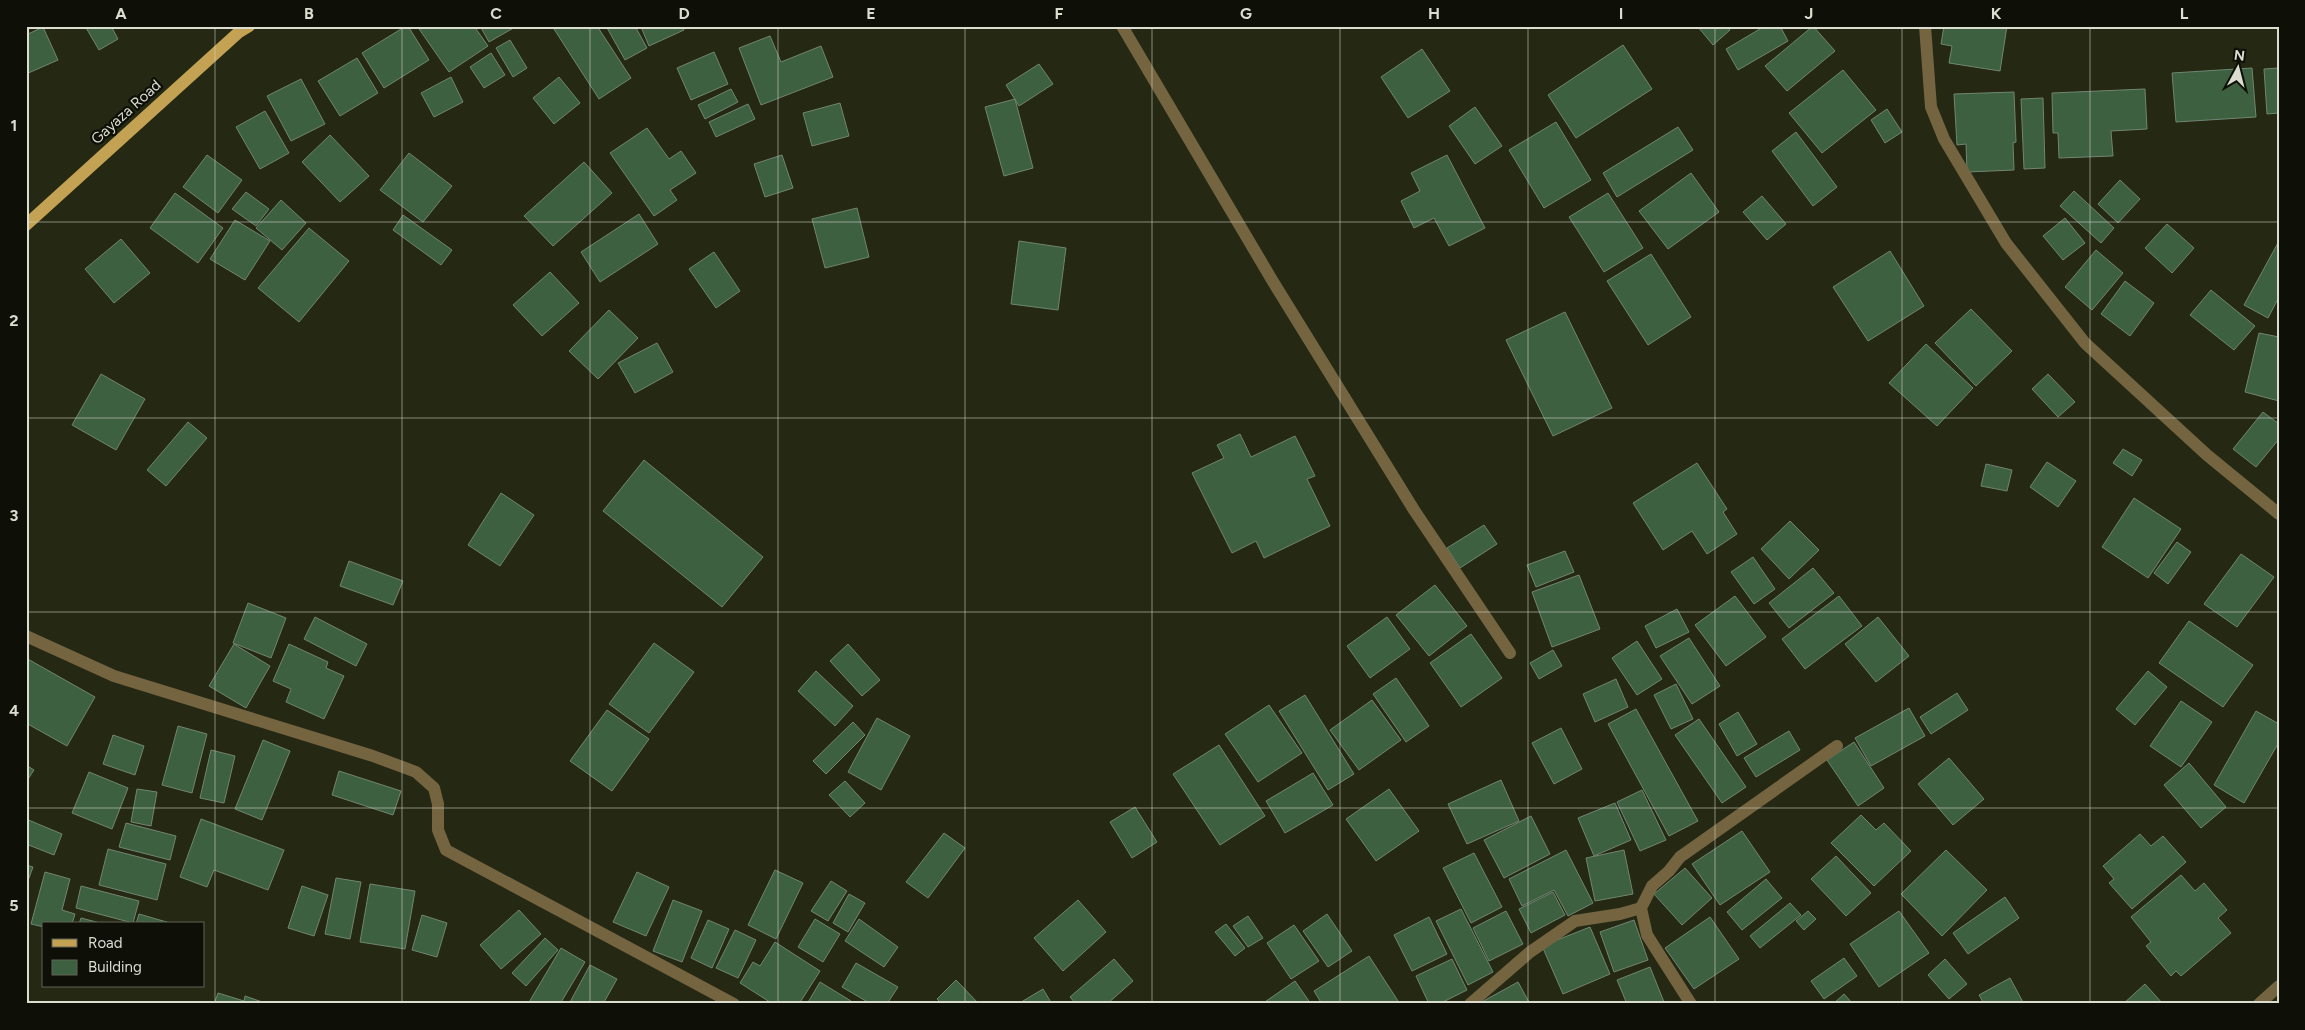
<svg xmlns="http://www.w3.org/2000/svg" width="2305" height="1030" viewBox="0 0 2305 1030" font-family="Figtree,sans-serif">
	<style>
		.building { fill: #3d6041; stroke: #718572 }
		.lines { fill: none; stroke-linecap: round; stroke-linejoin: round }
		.minor { stroke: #746440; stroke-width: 12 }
		.major { stroke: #c3a253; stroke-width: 12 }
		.grid { fill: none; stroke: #daddd0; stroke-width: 1; stroke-opacity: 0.55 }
		.labels { text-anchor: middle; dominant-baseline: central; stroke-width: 4.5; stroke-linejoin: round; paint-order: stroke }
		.street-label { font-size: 15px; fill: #daddd0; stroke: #0e1007 }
		.neatline { fill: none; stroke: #daddd0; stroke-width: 2 }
		.grid-label { font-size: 16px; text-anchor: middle; font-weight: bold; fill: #daddd0 }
	</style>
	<rect width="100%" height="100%" fill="#252813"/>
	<path class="building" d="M85,26h26l7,13 -19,11z
		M406,26h2l21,34 -45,28 -22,-35z
		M417,26h57l14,20 -39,26z
		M480,26h37l-28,16z
		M559,26h38l34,52 -32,21 -45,-70z
		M606,26h29l12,22 -22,12z
		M644,26h38l2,4 -35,16 -8,-19z
		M1727,26l3,4 -17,15 -15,-18z
		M1765,26h15l8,15 -50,29 -12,-21z
		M1813,26l22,25 -48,40 -22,-25z
		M1944,26h63l-7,45 -51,-8 3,-17 -11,-2z
		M43,27l15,33 -32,14v-39z
		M770,36l11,26 40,-16 12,31 -72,28 -22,-57z
		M510,40l17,28 -14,9 -17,-29z
		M1623,45l29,44 -76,49 -28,-43z
		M1422,49l28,42 -42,27 -27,-41z
		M714,52l14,32 -37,16 -14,-32z
		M491,53l14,22 -21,13 -14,-21z
		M357,58l21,35 -38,23 -22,-35z
		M1039,64l14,20 -34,22 -13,-21z
		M2252,68l4,49 -80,5 -4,-49z
		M2279,68v45l-12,1 -3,-45z
		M1843,70l33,40 -54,43 -33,-40z
		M451,77l12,25 -29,15 -13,-24z
		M559,77l21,26 -26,21 -21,-26z
		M301,79l24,45 -34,17 -24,-45z
		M731,89l7,13 -33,17 -7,-14z
		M2145,89l2,40 -36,2 2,25 -54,2 -1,-25h-5l-1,-40z
		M2014,92l2,50 -3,1 1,27 -47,2 -1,-28 -9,1 -3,-51z
		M2043,98l2,70 -21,1 -3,-70z
		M1015,99l18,69 -29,8 -19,-69z
		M840,103l9,33 -37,10 -9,-33z
		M748,104l7,15 -39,18 -7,-15z
		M1475,107l27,39 -27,18 -26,-38z
		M1887,109l15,23 -17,11 -14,-23z
		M265,111l24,42 -29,16 -24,-42z
		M1556,122l35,58 -47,28 -35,-58z
		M1678,127l15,23 -76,47 -14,-24z
		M647,128l22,31 12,-8 15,22 -26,17 7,10 -23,16 -44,-63z
		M1796,132l41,55 -24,19 -41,-55z
		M330,135l39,41 -29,26 -38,-40z
		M409,153l43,33 -29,36 -43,-32z
		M207,155l35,25 -24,33 -35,-26z
		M782,155l11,33 -28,9 -11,-33z
		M1447,155l38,73 -36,18 -15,-28 -20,10 -13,-27 19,-10 -9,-18z
		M584,162l28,31 -59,53 -29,-30z
		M1691,173l28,39 -51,37 -29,-38z
		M2120,180l20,19 -22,24 -20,-19z
		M2074,191l40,37 -13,15 -41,-37z
		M246,192l23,17 -13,17 -24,-17z
		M175,193l48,35 -25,35 -48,-35z
		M1608,193l35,55 -39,24 -35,-55z
		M1762,196l24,28 -19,16 -24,-28z
		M281,200l25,23 -24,27 -26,-22z
		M857,208l12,49 -44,11 -13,-49z
		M639,214l19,30 -58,38 -19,-30z
		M403,215l49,35 -11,15 -48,-35z
		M2065,218l20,25 -22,17 -20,-24z
		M235,220l35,21 -25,39 -35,-21z
		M2167,224l27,24 -22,25 -27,-25z
		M309,228l40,33 -50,61 -41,-34z
		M121,239l29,34 -36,30 -29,-34z
		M1019,241l47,7 -8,62 -47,-6z
		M2279,241v56l-11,21 -24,-13z
		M2096,250l27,23 -31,37 -27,-23z
		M1890,251l34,55 -56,35 -35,-54z
		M714,252l26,39 -24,17 -27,-39z
		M1651,254l40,63 -43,28 -41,-64z
		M550,272l29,31 -37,33 -29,-31z
		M2125,281l29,22 -24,33 -29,-22z
		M2211,290l44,36 -21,24 -44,-35z
		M1971,309l41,42 -36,35 -41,-43z
		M609,310l29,28 -40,41 -29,-28z
		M1565,312l47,96 -59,28 -47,-96z
		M2259,333l20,4v64l-34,-9z
		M657,343l16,29 -38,21 -17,-30z
		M1926,344l47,44 -36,38 -48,-43z
		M101,374l44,25 -29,51 -44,-25z
		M2048,374l27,28 -17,15 -26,-28z
		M2263,412l16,12v15l-23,28 -23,-18z
		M188,422l19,16 -41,48 -19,-16z
		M1240,434l11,23 44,-21 20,40 -8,3 23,47 -66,32 -8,-17 -24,12 -40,-80 32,-15 -7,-13z
		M2123,449l19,11 -10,16 -19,-13z
		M644,460l119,97 -41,50 -119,-96z
		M2047,462l29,19 -18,26 -28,-20z
		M1697,463l30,46 -4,3 14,22 -30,20 -15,-23 -29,19 -30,-47z
		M1986,464l26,6 -5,21 -26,-5z
		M501,493l33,22 -34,51 -32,-21z
		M2134,498l47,31 -33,49 -46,-31z
		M1790,521l29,29 -30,29 -28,-30z
		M1484,525l13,19 -37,24 -13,-20z
		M2177,542l14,10 -23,32 -14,-11z
		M1565,551l9,21 -38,15 -9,-22z
		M2241,554l33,23 -37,50 -33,-23z
		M1753,557l22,32 -21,15 -23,-32z
		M349,561l54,20 -10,24 -53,-19z
		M1813,568l21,25 -45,35 -20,-25z
		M1579,575l21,54 -48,18 -20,-55z
		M1435,585l32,41 -38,30 -33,-41z
		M1735,596l31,41 -40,29 -31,-41z
		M1839,596l23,30 -57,43 -23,-30z
		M248,603l38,15 -15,40 -38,-15z
		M1677,609l12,23 -33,16 -11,-22z
		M315,617l52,27 -11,22 -52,-27z
		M1387,617l23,32 -40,29 -23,-32z
		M1878,617l31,39 -33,26 -31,-38z
		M2189,621l64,44 -30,42 -64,-44z
		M1471,634l31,44 -41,29 -31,-44z
		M1689,638l31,48 -28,18 -32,-48z
		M1637,641l25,38 -25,16 -25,-37z
		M654,643l40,29 -45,61 -40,-29z
		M234,644l36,22 -24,42 -37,-22z
		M289,644l39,18 -2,6 18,8 -20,43 -38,-17 5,-13 -18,-8z
		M848,644l32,36 -18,16 -32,-35z
		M1553,650l9,16 -23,13 -9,-16z
		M26,658l69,39 -28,49 -41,-23z
		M816,671l37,35 -18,20 -37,-35z
		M2148,671l19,16 -32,38 -19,-16z
		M1396,678l33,48 -23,16 -33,-48z
		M1616,679l12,28 -33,15 -12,-28z
		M1676,684l17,35 -22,10 -17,-34z
		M1957,693l11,17 -37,24 -11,-17z
		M1305,695l49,79 -26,16 -49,-79z
		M1372,700l29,40 -42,30 -29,-40z
		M2181,701l31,21 -31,45 -31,-21z
		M1269,705l33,48 -44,29 -33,-48z
		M1909,708l16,28 -54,30 -16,-28z
		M1636,709l62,112 -29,15 -61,-112z
		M607,710l42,29 -37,52 -42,-30z
		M2256,711l23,13v18l-35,61 -30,-18z
		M1738,712l19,32 -20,12 -18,-32z
		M877,718l33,18 -29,54 -33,-18z
		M1699,719l47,68 -24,16 -47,-68z
		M853,722l12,13 -39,39 -13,-13z
		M178,726l29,8 -15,59 -30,-8z
		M1561,728l21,41 -28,15 -22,-41z
		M1789,731l11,19 -44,27 -12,-19z
		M113,735l31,11 -9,29 -32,-11z
		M263,740l27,11 -28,69 -27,-11z
		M1854,742l30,46 -26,18 -31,-46z
		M1219,745l46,71 -45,29 -47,-71z
		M211,750l24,6 -11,47 -24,-5z
		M1949,758l35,41 -31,26 -35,-41z
		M2189,763l37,44 -25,21 -37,-43z
		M26,765l8,5 -8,12z
		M339,771l62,20 -8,24 -61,-20z
		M89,772l39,16 -16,41 -40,-16z
		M1313,773l20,32 -48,28 -19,-32z
		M1501,780l18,41 -52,23 -19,-40z
		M845,781l20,22 -15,14 -21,-22z
		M137,789l20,3 -6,34 -20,-4z
		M1389,789l30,42 -43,30 -30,-42z
		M1642,790l24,50 -26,11 -23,-49z
		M1615,803l16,37 -37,16 -16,-38z
		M1135,807l22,35 -25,16 -22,-36z
		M1861,815l15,15 8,-7 27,28 -37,35 -43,-43z
		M1531,816l19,38 -46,24 -20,-38z
		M26,819l36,15 -8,21 -28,-11z
		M201,819l83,31 -16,40 -54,-20 -7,17 -27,-10z
		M126,823l50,13 -6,24 -51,-13z
		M1742,831l28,41 -50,33 -28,-41z
		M944,833l21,15 -37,50 -22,-16z
		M2140,834l11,12 12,-10 23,26 -54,47 -23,-26 5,-4 -11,-13z
		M108,849l58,15 -9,36 -58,-15z
		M1566,850l27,53 -25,13 -14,-26 -32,16 -13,-27z
		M1624,850l9,44 -38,7 -9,-43z
		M1946,850l41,40 -45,46 -41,-42z
		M1474,853l28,54 -31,16 -28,-55z
		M1836,856l35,37 -25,23 -35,-37z
		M26,865l7,2 -7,19z
		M1685,868l27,30 -30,27 -28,-31z
		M775,870l28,13 -27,56 -28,-14z
		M45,872l25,7 -8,31 13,4 -3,10h-28v3l-13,-3z
		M637,872l32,15 -23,49 -33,-14z
		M2181,875l14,16 9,-8 23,27 -9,8 13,15 -50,43 -5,-5 -5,5 -25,-30 5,-4 -20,-25z
		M336,878l25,4 -11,57 -25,-5z
		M1766,879l16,19 -40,32 -15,-18z
		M831,881l16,10 -19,30 -17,-10z
		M370,884l45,7 -10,58 -45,-7z
		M81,886l58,15 -6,22 -57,-15z
		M302,886l26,9 -14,41 -26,-8z
		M1553,892l12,23 -34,18 -12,-24z
		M849,894l16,9 -17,29 -15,-9z
		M2005,897l14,21 -51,36 -15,-21z
		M673,900l29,11 -20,51 -29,-11z
		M1078,900l28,32 -43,39 -29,-33z
		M1790,903l11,12 -41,33 -10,-12z
		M1461,909l32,63 -25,13 -32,-64z
		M519,910l22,24 -40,35 -21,-24z
		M1506,911l17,33 -34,17 -16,-33z
		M1808,911l8,8 -12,11 -8,-9z
		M1899,911l30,42 -50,34 -29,-43z
		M139,914l31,9v1h-34z
		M1327,914l25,37 -24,16 -25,-36z
		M422,915l25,8 -10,34 -25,-7z
		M1248,916l15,22 -15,9 -15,-21z
		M1429,917l18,37 -35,17 -18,-36z
		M1710,917l29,42 -45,30 -29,-41z
		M81,918l23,6h-25z
		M815,919l25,15 -17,28 -25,-15z
		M859,919l39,28 -14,20 -39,-26z
		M708,920l21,9 -17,39 -21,-10z
		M1634,920l14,40 -34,12 -14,-40z
		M1226,924l19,24 -10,8 -20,-24z
		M1294,925l25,36 -28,18 -24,-36z
		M1590,927l20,47 -47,20 -21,-48z
		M735,930l21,10 -18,38 -22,-10z
		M545,938l13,12 -32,36 -14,-13z
		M775,942l45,29 -21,33h-26l-33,-21 13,-21 7,4z
		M561,948l24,14 -25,42h-32z
		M1369,956l31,48h-78l-8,-13z
		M1844,958l13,18 -33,23 -13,-18z
		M1114,959l19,22 -26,23h-31l-6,-7z
		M1452,959l15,31 -28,14h-10l-13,-28z
		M1945,959l22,25 -18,15 -21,-24z
		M856,963l42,24 -11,17h-16l-29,-17z
		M590,965l27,14 -14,25h-34z
		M1650,967l14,35 -37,2 -10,-24z
		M2010,978l14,26h-40l-5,-9z
		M956,980l23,24h-37l-5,-5z
		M1295,981l16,23h-49z
		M820,982l31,19 -2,3h-42z
		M1518,982l12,22h-52z
		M2145,984l18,20h-40z
		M1043,989l9,15h-34z
		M218,993l26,8 1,-5 23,8h-54z
		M1844,994l9,10h-20z"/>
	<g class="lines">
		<path class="minor" d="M1122,26l150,254 142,230 96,143
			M1925,26l6,81 13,32 62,104 79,100 122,112 72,59
			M26,636l88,40 259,80 43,16 18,16 4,16v26l8,20 288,154
			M1470,1004l60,-52 45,-31 45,-7 21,-6
			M1691,1004l-44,-69 -6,-27 11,-22 17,-15 11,-14 157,-111
			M2259,1004l20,-18"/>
		<path class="major" d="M26,225l213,-193 10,-6"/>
	</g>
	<path class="grid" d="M215,26v978M402,26v978M590,26v978M778,26v978M965,26v978M1152,26v978M1340,26v978M1528,26v978M1715,26v978M1902,26v978M2090,26v978M26,222h2253M26,418h2253M26,612h2253M26,808h2253"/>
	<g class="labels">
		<g class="street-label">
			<text transform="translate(126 112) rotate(-42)">Gayaza Road</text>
		</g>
	</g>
	<rect width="2305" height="1030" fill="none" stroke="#0e1007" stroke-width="55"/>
	<rect x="42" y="922" width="162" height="65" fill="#0e1007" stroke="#606257"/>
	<rect x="52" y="939" width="25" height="8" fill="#c3a253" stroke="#606257"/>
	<text x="88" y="948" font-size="15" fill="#daddd0">Road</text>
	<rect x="52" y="960" width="25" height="15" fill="#3d6041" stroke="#606257"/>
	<text x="88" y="972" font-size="15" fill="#daddd0">Building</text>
	<g transform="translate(2238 68) rotate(7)" stroke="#0e1007" stroke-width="4" paint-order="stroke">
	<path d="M0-4L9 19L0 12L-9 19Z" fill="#daddd0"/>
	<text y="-8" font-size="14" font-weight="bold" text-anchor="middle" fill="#daddd0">N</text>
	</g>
	<rect x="28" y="28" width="2250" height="974" class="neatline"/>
	<g class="grid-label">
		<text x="121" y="19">A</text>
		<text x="309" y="19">B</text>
		<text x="496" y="19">C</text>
		<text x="684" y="19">D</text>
		<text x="871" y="19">E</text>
		<text x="1059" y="19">F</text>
		<text x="1246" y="19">G</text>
		<text x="1434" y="19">H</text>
		<text x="1621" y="19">I</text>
		<text x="1809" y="19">J</text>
		<text x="1996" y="19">K</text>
		<text x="2184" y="19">L</text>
		<text x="14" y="131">1</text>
		<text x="14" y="326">2</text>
		<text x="14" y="521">3</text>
		<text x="14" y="716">4</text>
		<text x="14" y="911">5</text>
	</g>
</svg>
